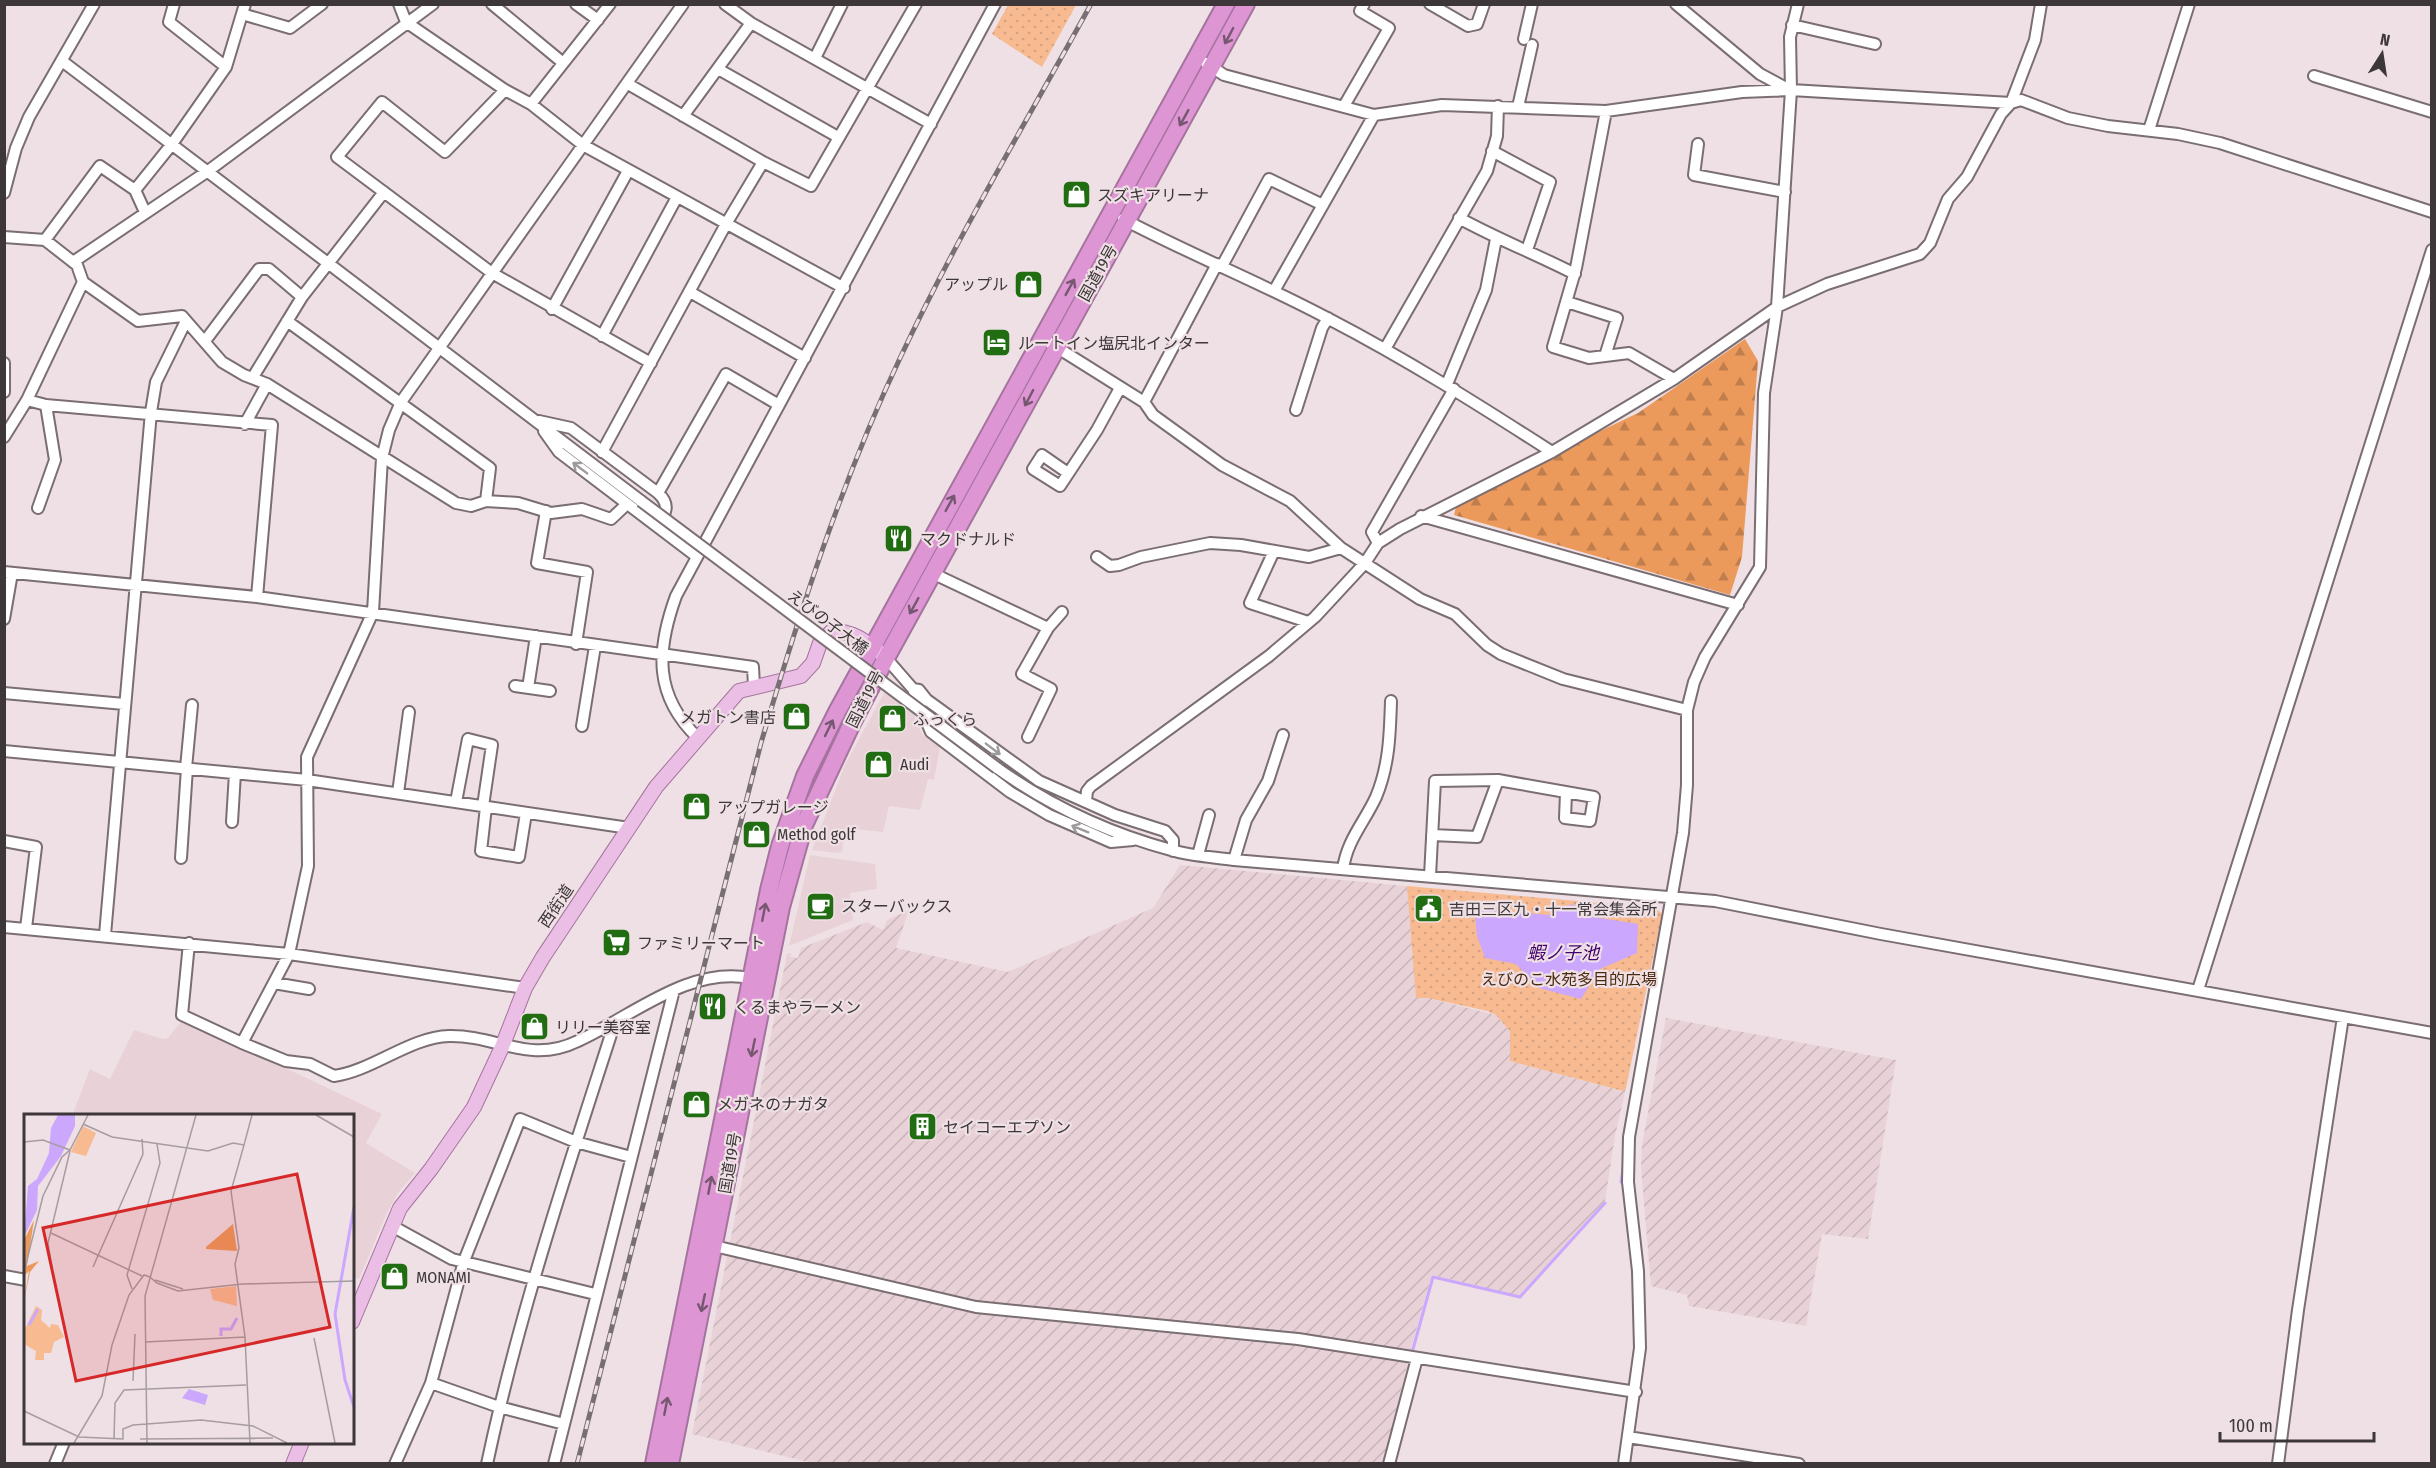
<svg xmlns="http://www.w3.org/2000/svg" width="2436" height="1468" viewBox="0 0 2436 1468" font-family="'Fira Sans Condensed','Noto Sans JP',sans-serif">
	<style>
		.built { fill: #e8d2d8 }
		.industrial { fill: url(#industrial-furrows) }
		.forest { fill: url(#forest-firs) }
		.park { fill: url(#park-dots) }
		.water { fill: #cba7fe }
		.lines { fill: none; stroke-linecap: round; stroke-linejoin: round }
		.stream { stroke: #cba7fe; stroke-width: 3 }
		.minor-casing { stroke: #7a6e72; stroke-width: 14 }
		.major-casing { stroke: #a5749e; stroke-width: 16 }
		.highway-casing { stroke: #a5749e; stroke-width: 20 }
		.minor { stroke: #fff; stroke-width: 10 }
		.major { stroke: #ebbfe5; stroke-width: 14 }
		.highway { stroke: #dd95d4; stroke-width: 16 }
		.rail-casing { stroke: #786f72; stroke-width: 5 }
		.rail { stroke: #eee0e4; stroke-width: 3; stroke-dasharray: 9; stroke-linecap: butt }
		.minor-bridge-casing { stroke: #7a6e72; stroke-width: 14; stroke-linecap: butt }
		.minor-bridge { stroke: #fff; stroke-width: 10 }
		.oneway { stroke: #75586f }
		.oneway2 { stroke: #9e9b9c }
		.labels { text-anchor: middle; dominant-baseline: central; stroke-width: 4.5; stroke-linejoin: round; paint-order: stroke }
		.poi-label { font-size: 16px; fill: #3d3739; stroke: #eee0e4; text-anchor: start }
		.street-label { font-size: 16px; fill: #3d3739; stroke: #eee0e4 }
		.park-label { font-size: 16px; fill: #4b2a10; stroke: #eee0e4 }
		.water-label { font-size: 18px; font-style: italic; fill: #3f016b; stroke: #eee0e4 }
		.inset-river { fill: none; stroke: #cba7fe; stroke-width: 3 }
		.inset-road { fill: none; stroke: #a79ca0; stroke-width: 1.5 }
		.view { fill: #d62828; fill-opacity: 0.15; stroke: #d62828; stroke-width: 3 }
		.inset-edge { fill: none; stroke: #3d3739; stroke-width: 3 }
	</style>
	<defs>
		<pattern id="industrial-furrows" width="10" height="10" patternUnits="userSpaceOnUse" patternTransform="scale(1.5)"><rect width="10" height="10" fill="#e8d2d8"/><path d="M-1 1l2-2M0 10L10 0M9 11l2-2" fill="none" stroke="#c8b5ba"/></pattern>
		<pattern id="forest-firs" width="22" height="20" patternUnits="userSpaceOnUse" patternTransform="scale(1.5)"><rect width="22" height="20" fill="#ec995c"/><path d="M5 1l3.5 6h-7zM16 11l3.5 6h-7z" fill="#c07e4d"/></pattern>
		<pattern id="park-dots" width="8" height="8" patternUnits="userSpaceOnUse" patternTransform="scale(1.5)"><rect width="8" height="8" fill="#f8bb91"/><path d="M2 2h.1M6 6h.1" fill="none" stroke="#d6a17e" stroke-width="1.8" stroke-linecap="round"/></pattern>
	</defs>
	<rect width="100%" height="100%" fill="#eee0e4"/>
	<path class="built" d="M885,691l29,22 2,10 7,12 17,12 -6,33 -6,-1 -8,31 -31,-4 -6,26 -37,-4 -4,23 -3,2 -27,-3 33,-85z
		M810,855l65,9 2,25 -27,4 3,27 -64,26z
		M183,1019l199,95 -16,29 49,30 -17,20 -12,22 -27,64 -7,-3v-160h-280l18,-47 20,10 24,-49 29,9 5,-1z"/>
	<path class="industrial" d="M1180,865l227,21 10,112h11l68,17 14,16v30l112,30 4,-3 -11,48 -10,65 -78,87 -7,8 -88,-21 -21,73 -27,115 -567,1 -125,-30 95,-480 4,-1 -1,4 8,1 3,-10 66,-26 16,8 4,-10 22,-10 -13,38 112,24 145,-64z
		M1666,1018l230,42 -28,179 -46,-5 -16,92 -117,-20 -2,-11 -36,-9 -10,-117 1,-25z"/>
	<path class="forest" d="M1745,339l13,22 -16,196 -12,38 -276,-80 4,-16 180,-86z"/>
	<path class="park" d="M1008,5h68l-34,62 -50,-33z
		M1407,886l249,22 6,6 -36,174 -3,3 -113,-30v-30l-14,-16 -9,-4 -59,-13h-12z"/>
	<path class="water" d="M1573,904l8,11 57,9 -1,29 -37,16 -19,30 -42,-11 -23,-24 -31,-6 -8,-22 -2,-19 7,-8 67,6 9,-7z"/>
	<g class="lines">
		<path class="stream" d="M1621,1182l2,-13
			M1413,1349l20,-72 87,20 85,-94"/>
		<defs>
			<path id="minor" d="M174,4l-5,18 57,45
				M399,4l7,18 99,68 26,14 52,41 261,143
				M492,4l70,58
				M576,4l22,16
				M683,4l-282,398 -12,28 -7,28 -9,154 -66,145 1,109 -19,88 -47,89 44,18 24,3 24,12c38,-5 76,-39 115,-40 48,-1 80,29 129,5 53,-24 110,-75 172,-63
				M725,4l26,19 180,101
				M1430,4l38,22 9,-2 7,-20
				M1676,4l84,70 28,15
				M242,14l48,14 32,-24
				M1792,25l83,19
				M1524,39l8,-35
				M815,58l27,-54
				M62,61l579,440
				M1206,63l18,12 150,40 68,-10 164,6 136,-19 49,-2 220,13 10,-3 47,18 40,8 70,8 42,9 212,69
				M718,69l120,68
				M2314,76l118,36
				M628,84l135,78 48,24 105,-182
				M505,90l-60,62 -63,-50 -45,55 155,116 159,90
				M531,104l79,-100
				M1344,106l45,-78 -29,-17 4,-7
				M1518,107l14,-62
				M1606,111l-30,157 -23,79 36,11 40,-5 45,26
				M683,116l68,-93
				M2149,130l40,-126
				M1698,144l-4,31 91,17
				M1492,151l58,31 -23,68
				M135,190l10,22
				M4,193l12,-45 13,-31 65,-113
				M1459,218c38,21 77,36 116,56
				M1123,219c68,36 139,64 206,100 77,40 150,86 223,133
				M4,237l41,3 32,25 6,17 55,39 44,-5 40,46 22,13 23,9 189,119 15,3 15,-5 32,2 33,10 31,-4 29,10 16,-15
				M45,240l55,-74 35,24 37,-46 54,-77 19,-63
				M73,262l135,-91 225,-167
				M1222,266l47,-87 54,26
				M1274,291l100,-176
				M690,292l115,66
				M1567,302l50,16 -12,38
				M552,309l76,-138
				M287,321l203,147 -4,33
				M602,336l75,-139
				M1042,338l102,64 9,13 69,50 68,36 51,47 79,51 35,15 32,31 14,9 62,25 124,31
				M205,341l54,-72h10l33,28
				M1385,349l102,-178 10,-35 1,-30
				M4,363v29
				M253,377l49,-80 82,-105
				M1447,384l39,-94 10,-51
				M27,400l19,5 226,20 -15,172
				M1144,402l73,-138
				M1296,410l26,-82 6,-10
				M539,421l32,7 87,65c12,11 8,18 2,32
				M245,424l22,-40
				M544,431l15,21 137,104
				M4,437l23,-37 56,-118
				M602,452l124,-228 37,-62
				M1068,473l-26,-18 -9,14 27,17 37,-56 23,-42
				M658,493l68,-119 53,31
				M38,508l17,-48 -9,-55
				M546,511l-9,52 50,9 -11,72
				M1421,516l317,89
				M1378,543l-6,-11 82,-143
				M1274,551l-24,52 58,19
				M1097,557l13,9 9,-1 22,-8 69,-14 31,2 68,12 32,-9
				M4,572l253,25 496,70 1,19
				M932,573l116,55 14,-16
				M4,619l8,-46
				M886,658l27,31 18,43 79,60 39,23 62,27 22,-2
				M515,686l35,5
				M528,688l8,-52
				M913,689l6,1 8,10 112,81 76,34 50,16 8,9v11
				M4,693l120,11
				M582,726l13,-80
				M1028,737l23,-48 -29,-15 26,-46
				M698,738c-44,-42 -42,-87 -22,-142l319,-592
				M4,751l303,29 322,48
				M186,768l6,-63
				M997,768c53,38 111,65 174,82 20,6 42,7 63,10l481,41 166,33 551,99
				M398,793l11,-81
				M1086,801l1,-10 4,-5 178,-130 46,-39 50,-54 13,-20 22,-14 152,-77 122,-73 103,-72 50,-23 93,-30 10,-11 18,-44 19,-22 34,-63 10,-11 24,-63 6,-36
				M456,802l12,-63 24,6 -9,61
				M486,807l-5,44 38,6 7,-44
				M232,822l3,-49
				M1432,835l45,2 21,-57
				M4,841l32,6 -10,81
				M1198,855l11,-40
				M181,858l6,-90
				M1234,860l12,-40 22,-39 15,-46
				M1343,869c4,-29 21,-46 33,-72 13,-31 14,-62 15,-96
				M1430,876l5,-95 63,-1 96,17 -4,24 -25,-3 1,-25
				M4,927l285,27 236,34
				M105,935l46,-523 5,-30 29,-59
				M189,943l-7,72 60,28
				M274,983l35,6
				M2198,990l234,-740
				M392,1226l60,33 143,35
				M710,1245l266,62 322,32 338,53
				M4,1276l22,4
				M431,1383l68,24 65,17
				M1628,1437l171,27
				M55,1464l9,-22
				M395,1464l36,-81 33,-122 56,-142 56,23 55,15
				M487,1464c32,-151 81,-296 128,-442
				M554,1464l120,-474
				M1389,1464l28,-106
				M1624,1464l16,-116 -2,-77 -10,-89 1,-45 54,-304 4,-48v-75l7,-28 11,-25 55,-90 4,-174 13,-86 14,-217 -1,-53 8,-33
				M2278,1464l20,-154 45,-293"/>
			<path id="major" d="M352,1322l48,-114 31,-39 43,-62 28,-60 23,-59 18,-31 113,-170 83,-96 62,-15 12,-13 7,-20 12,-12c20,0 32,9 47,21
				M293,1464l9,-22"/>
			<path id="highway" d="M654,1464l115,-574 11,-44 25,-70 33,-66 388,-706
				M670,1464l111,-557 23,-82 49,-104 33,-63 360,-654"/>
		</defs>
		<use href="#minor" class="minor-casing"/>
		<use href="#major" class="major-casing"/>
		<use href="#highway" class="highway-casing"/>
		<use href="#minor" class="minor"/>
		<use href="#major" class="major"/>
		<use href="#highway" class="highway"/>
		<defs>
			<path id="rail" d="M577,1464l184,-721c39,-132 81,-263 140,-387 57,-121 126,-235 190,-352"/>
		</defs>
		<use href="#rail" class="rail-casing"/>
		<use href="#rail" class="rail"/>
		<defs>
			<path id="minor-bridge" d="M641,501l356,267"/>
		</defs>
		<use href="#minor-bridge" class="minor-bridge-casing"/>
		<use href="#minor-bridge" class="minor-bridge"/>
	</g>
	<defs><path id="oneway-shaft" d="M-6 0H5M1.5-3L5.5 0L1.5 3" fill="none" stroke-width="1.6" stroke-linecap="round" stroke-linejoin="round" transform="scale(1.5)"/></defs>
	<g class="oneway">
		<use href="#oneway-shaft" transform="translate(1229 36) rotate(118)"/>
		<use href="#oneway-shaft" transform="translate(1184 118) rotate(119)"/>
		<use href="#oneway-shaft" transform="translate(1070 287) rotate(-61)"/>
		<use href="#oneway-shaft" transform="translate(1029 398) rotate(118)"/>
		<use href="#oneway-shaft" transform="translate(950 503) rotate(-61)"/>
		<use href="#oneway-shaft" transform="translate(914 606) rotate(119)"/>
		<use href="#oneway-shaft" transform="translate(829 728) rotate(-64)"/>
		<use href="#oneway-shaft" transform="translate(764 912) rotate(-79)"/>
		<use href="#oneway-shaft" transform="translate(753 1048) rotate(102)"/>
		<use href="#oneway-shaft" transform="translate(710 1185) rotate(-79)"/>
		<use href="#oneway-shaft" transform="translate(703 1303) rotate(102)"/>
		<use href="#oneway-shaft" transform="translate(666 1406) rotate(-79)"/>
	</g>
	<g class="oneway2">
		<use href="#oneway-shaft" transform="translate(580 468) rotate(-143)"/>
		<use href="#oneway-shaft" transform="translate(993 749) rotate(37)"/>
		<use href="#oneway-shaft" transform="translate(1080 829) rotate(-158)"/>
	</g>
	<defs>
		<symbol id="shop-square" viewBox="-11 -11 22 22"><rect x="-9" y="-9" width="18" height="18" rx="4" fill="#206e11" stroke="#eee0e4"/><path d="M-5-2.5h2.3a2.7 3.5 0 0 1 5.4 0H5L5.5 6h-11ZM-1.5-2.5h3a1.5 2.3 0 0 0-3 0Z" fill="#fff"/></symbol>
		<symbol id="hotel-square" viewBox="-11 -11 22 22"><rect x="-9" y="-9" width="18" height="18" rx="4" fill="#206e11" stroke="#eee0e4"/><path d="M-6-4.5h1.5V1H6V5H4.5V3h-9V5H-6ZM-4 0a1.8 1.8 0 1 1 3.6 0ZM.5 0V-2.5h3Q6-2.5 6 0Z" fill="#fff"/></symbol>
		<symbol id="restaurant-square" viewBox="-11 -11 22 22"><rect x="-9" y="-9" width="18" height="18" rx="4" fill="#206e11" stroke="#eee0e4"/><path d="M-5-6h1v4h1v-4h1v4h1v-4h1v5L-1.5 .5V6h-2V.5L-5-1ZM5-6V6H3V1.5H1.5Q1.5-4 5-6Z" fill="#fff"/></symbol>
		<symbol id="cafe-square" viewBox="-11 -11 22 22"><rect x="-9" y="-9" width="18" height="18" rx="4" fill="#206e11" stroke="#eee0e4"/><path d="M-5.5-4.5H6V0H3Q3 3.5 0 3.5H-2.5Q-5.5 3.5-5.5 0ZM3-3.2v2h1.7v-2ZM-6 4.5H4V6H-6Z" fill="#fff"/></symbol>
		<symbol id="civic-square" viewBox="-11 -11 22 22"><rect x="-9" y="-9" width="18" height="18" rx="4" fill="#206e11" stroke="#eee0e4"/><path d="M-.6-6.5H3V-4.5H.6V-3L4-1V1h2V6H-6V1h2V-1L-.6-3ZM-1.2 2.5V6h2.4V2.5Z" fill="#fff"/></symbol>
		<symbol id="supermarket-square" viewBox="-11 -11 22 22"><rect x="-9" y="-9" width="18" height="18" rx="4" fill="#206e11" stroke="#eee0e4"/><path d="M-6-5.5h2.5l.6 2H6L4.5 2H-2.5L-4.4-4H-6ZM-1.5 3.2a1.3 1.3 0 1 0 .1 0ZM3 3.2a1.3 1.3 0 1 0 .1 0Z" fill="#fff"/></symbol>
		<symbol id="building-square" viewBox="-11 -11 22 22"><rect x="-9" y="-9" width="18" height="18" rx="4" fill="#206e11" stroke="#eee0e4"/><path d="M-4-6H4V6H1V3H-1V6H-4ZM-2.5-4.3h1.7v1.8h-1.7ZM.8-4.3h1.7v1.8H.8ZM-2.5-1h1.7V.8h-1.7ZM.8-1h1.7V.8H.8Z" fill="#fff"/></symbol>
	</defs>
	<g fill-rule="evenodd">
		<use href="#shop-square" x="1060" y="178" width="33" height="33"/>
		<use href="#shop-square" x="1012" y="268" width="33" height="33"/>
		<use href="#hotel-square" x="980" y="326" width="33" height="33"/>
		<use href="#restaurant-square" x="882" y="522" width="33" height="33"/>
		<use href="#shop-square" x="780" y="700" width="33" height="33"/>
		<use href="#shop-square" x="876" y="702" width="33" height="33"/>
		<use href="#shop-square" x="862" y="748" width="33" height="33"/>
		<use href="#shop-square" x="680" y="790" width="33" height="33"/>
		<use href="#shop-square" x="740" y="818" width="33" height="33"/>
		<use href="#cafe-square" x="804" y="890" width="33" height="33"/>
		<use href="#civic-square" x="1412" y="892" width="33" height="33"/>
		<use href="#supermarket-square" x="600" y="926" width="33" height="33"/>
		<use href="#restaurant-square" x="696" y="990" width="33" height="33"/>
		<use href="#shop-square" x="518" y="1010" width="33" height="33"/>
		<use href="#shop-square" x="680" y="1088" width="33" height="33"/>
		<use href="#building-square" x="906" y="1110" width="33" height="33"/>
		<use href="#shop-square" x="378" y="1260" width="33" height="33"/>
	</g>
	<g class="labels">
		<g class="poi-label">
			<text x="1097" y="195">スズキアリーナ</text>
			<text x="1008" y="284" text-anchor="end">アップル</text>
			<text x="1018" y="343">ルートイン塩尻北インター</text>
			<text x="920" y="539">マクドナルド</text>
			<text x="776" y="717" text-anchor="end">メガトン書店</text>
			<text x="913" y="719">ふっくら</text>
			<text x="900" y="764">Audi</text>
			<text x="717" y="807">アップガレージ</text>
			<text x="777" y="834">Method golf</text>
			<text x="841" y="906">スターバックス</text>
			<text x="1449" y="909">吉田三区九・十一常会集会所</text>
			<text x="637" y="943">ファミリーマート</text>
			<text x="734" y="1007">くるまやラーメン</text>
			<text x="555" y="1027">リリー美容室</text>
			<text x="717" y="1104">メガネのナガタ</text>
			<text x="943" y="1127">セイコーエプソン</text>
			<text x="416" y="1277">MONAMI</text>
		</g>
		<g class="street-label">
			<text transform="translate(1098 273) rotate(-61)">国道19号</text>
			<text transform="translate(828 622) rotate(37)">えびの子大橋</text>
			<text transform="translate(865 699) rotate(-63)">国道19号</text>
			<text transform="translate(556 906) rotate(-56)">西街道</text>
			<text transform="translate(730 1163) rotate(-80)">国道19号</text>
		</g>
		<g class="park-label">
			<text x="1569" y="979">えびのこ水苑多目的広場</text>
		</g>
		<g class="water-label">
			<text x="1563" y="953">蝦ノ子池</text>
		</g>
	</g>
	<g transform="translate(24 1114)">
		<rect width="330" height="330" fill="#eee0e4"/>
		<path d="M10,106l-7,46 12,-5 -9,11 -6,29 5,-30 -5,5v-36zM209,110l4,27 -31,-2v-2z" fill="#ec995c"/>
		<path d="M59,12l13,7 -10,23 -15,-4zM212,172l1,20 -24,-6 -3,-11zM12,192l6,4 -1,10 9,8 1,-4 7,1 6,12 -10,5 -3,11h-7v7h-9l1,-9 -12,-7v-13z" fill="#f8bb91"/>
		<path d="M34,1h17v11l-14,30 -23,30 -1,24 -13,27 4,-51 9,-7 12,-26 2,-25zM165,275l19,6 -3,10 -23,-7z" fill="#cba7fe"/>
		<path class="inset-river" d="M330,93l-19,107 10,66 9,27M5,211l9,-16M197,222v-7h10l6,-11"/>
		<path class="inset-road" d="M292,1l38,22M59,10l29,13 96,14 25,-8 11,2 8,-30M0,28l19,-2 27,10 18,-35M220,31l-13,46 8,57 -4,16 10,73 5,106M27,119l91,43M69,153l50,-113 -1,-15M28,154l-4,-25 22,-92M0,158l19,-76 19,-39 8,-7M126,163l7,6 21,8 64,-7 112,-3M131,166l28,9M108,175l-5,-14 33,-112 -3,-19M290,224l21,105M121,228l100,-5M109,267l2,-47M0,297l55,26 44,2v-10l10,-4 68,-5 52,6 34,17M90,325l1,-36 9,-13 122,-5M116,325l133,-1M50,329l28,-47 10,-51 17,-50 15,-20 6,2M123,329l-2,-147 51,-181"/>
		<path class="view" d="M273,60l33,153 -254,54 -33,-153z"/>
		<rect width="330" height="330" class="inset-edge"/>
	</g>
	<rect width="2436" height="1468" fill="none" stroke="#3d3739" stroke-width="12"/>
	<g transform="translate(2382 54) rotate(12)" stroke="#eee0e4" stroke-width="4.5" paint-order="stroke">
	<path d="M0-4.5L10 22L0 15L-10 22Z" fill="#3d3739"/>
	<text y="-9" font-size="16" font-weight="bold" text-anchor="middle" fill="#3d3739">N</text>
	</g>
	<path d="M2220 1432v9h154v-9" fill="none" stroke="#3d3739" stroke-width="3"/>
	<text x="2229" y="1432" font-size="18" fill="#3d3739" stroke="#eee0e4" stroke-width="4.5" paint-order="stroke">100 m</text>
</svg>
